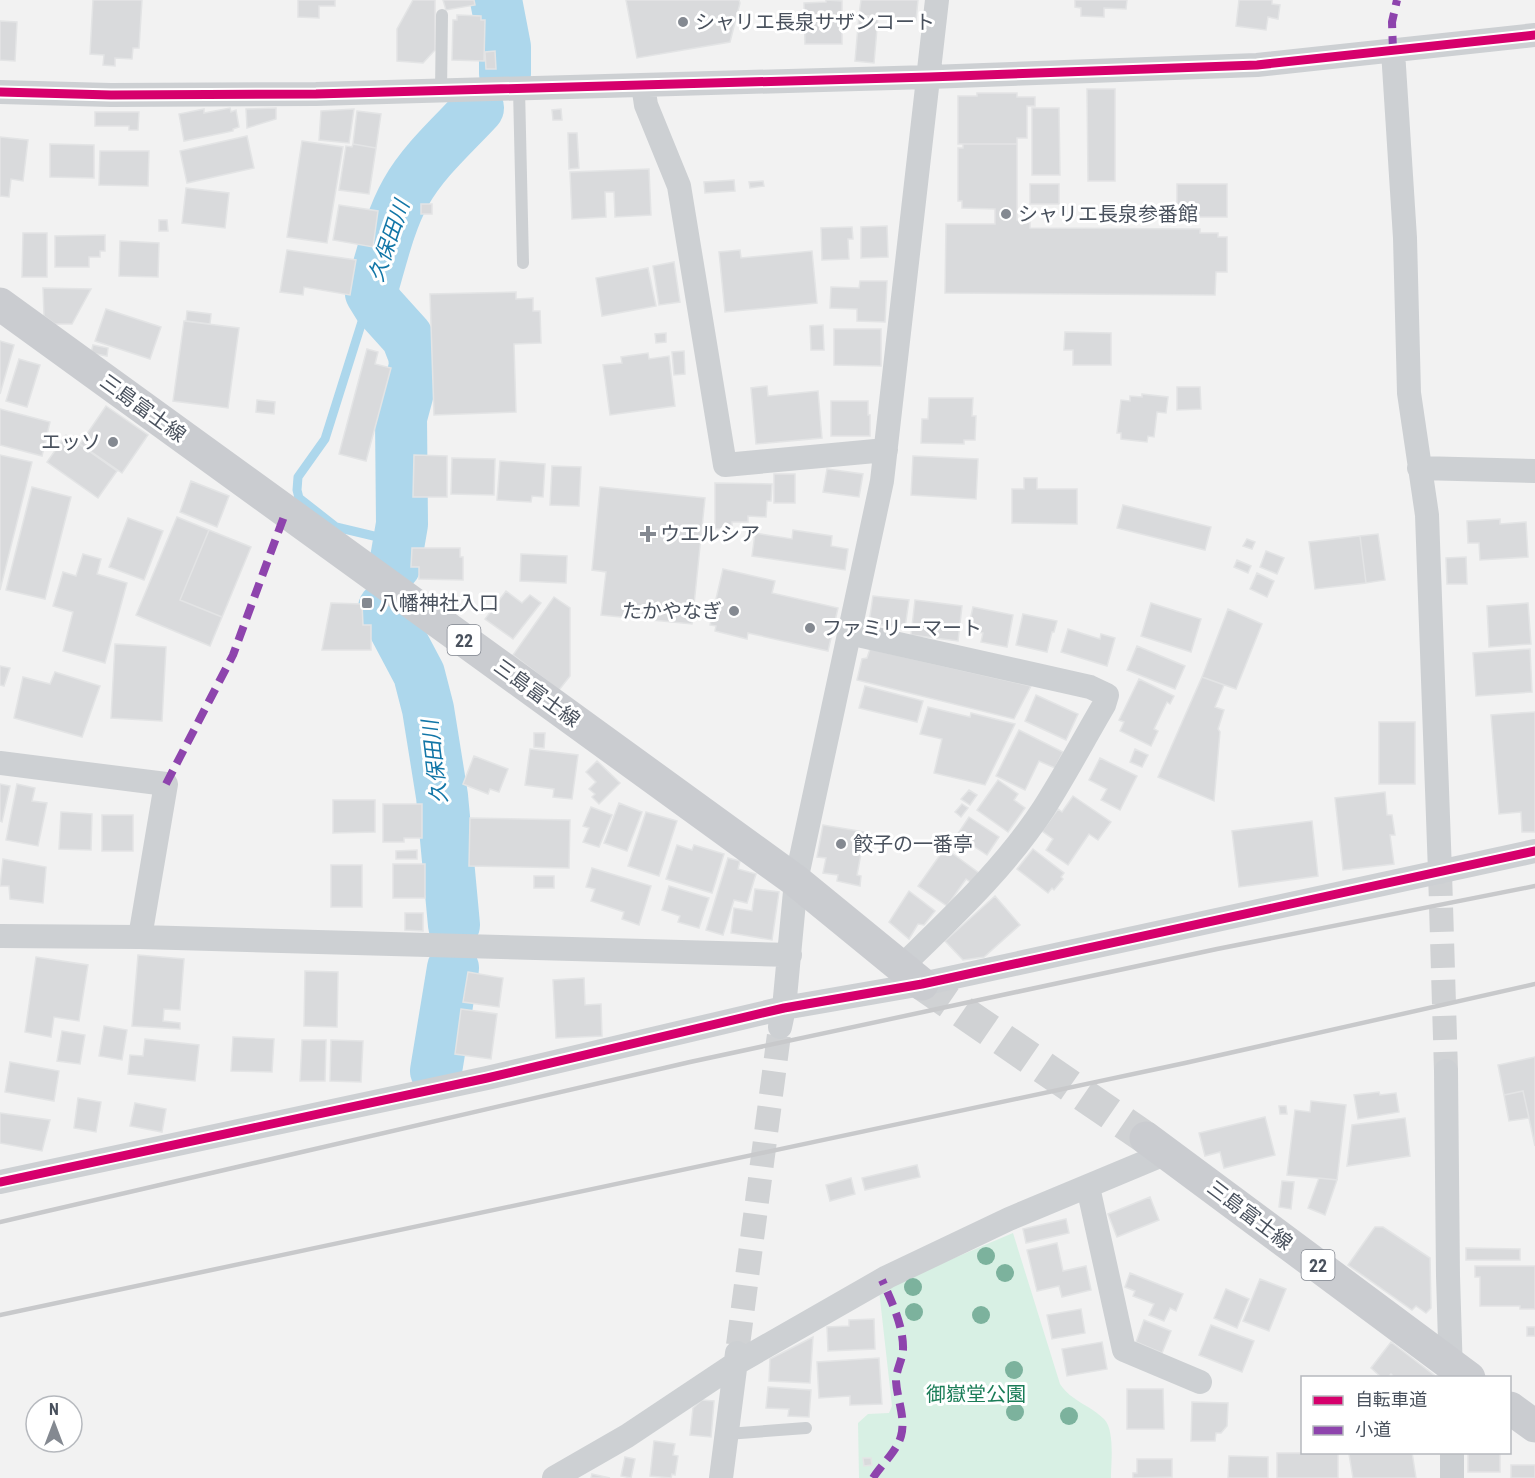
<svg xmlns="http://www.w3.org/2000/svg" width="1535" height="1478" viewBox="0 0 1535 1478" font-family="'Roboto Condensed','Noto Sans JP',sans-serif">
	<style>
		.green { fill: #d8f0e4 }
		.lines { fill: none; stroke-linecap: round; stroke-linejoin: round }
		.stream { stroke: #add7ec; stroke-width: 9 }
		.river { stroke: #add7ec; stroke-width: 52 }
		.building { fill: #d9dadc; stroke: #e3e4e5; stroke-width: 1.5 }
		.minor-tunnel { stroke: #d0d2d4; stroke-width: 24; stroke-dasharray: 24 12; stroke-linecap: butt }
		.primary-tunnel { stroke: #d0d2d4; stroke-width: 33; stroke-dasharray: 33 16; stroke-linecap: butt }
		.service { stroke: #cdd0d3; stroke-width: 12 }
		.minor { stroke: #cdd0d3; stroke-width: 24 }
		.primary { stroke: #caccd0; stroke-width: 33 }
		.rail { stroke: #c8c9cb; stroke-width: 4.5 }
		.quiet { stroke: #8e44ad; stroke-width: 8; stroke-dasharray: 15 8; stroke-linecap: butt }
		.cycleway-casing { stroke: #fff; stroke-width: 13 }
		.cycleway { stroke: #d6006c; stroke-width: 9 }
		.tree { fill: #7cb29d }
		.poi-dot { fill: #848991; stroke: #fff; stroke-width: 2 }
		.labels { text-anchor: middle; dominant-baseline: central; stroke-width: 6; stroke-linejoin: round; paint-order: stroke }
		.shield { fill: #fff; stroke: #80858e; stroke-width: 1.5 }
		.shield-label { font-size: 18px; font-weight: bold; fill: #49515d }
		.poi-label { font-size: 20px; fill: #49515d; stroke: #fff; text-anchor: start }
		.street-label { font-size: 20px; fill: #49515d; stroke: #fff }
		.park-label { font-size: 20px; fill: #1b7d58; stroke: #fff }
		.water-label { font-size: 21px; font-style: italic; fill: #1276a7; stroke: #fff }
	</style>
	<rect width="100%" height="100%" fill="#f2f2f2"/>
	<path class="green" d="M1013,1233l47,151c11,17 30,21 44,35 11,11 7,44 7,59h-252l-1,-55 10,-9 21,-1 3,-7 -13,-116z"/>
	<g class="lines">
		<path class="stream" d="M371,293l-46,146 -27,38 -1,13 2,8 37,29 63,15"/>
		<path class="river" d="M496,0l9,47v27
			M395,565l7,-41 -1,-106 14,-52 -1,-11 -7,-18 -28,-31 -8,-13c10,-33 18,-71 35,-101 18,-32 48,-58 72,-84
			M384,608l35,66 9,35 14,87 12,129
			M436,1071l17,-103"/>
	</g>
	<path class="building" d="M93,0h49l-3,48h-6l-1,11 -17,-1v8l-12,-1 1,-10 -14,-1z
		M298,0h37v6h-16v12l-21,-1z
		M413,0h22v50l-12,13 -26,-2v-32z
		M443,0h31l1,5 -29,5z
		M626,0h113l1,3 -10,39 -93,16z
		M826,0l16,1v43h-37l-1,-41 22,-1z
		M861,0h57l-2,20 -57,-5z
		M1075,0h52l-1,9 -22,-1v9l-23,-1v-8l-6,-1z
		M1239,0h33v4l8,1 -2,14 -10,-2 -2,13 -30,-4z
		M457,15l24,1v4h4l-1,41 -32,-1 1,-40h4z
		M859,15l19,2 -4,46 -19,-2z
		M0,21l17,1 -2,39 -15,-1z
		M495,51l1,18h-10l-1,-17z
		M1087,89h28v92h-27z
		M977,93h40v4h18v9h-8v32h-10v6h-59v-48h19z
		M230,108l1,4 5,-2 3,17 -6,2v2l-49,10 -5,-27 25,-5v4z
		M276,108v11l-29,9 -1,-19z
		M1032,108h27l1,67h-28z
		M354,109l-5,34 -30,-3 2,-29z
		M561,109l1,11h-9l-1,-10z
		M357,111l24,3 -5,34 -23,-4z
		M95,112h44l-1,18h-9v-4h-34z
		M568,133h9l2,35 -10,1z
		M247,136l7,32 -67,15 -7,-32z
		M0,137l28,3 -5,41 -12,-2 -2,18 -9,-1z
		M302,141l41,6 -16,96 -40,-6z
		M50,144l44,1v33l-44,-1z
		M353,144l23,4 -7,46 -30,-4 7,-44 6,1z
		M963,144h54v76h13v8l170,1v4h18v4h9v35h-11l-1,23 -270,-2 1,-69h49v-15l-33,-1v-7h-4v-53h5z
		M100,151h49l-1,35 -49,-1z
		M649,169l2,46 -36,2 -1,-25h-9l1,25 -34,2 -2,-47z
		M734,180l1,11 -30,2 -1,-11z
		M763,181l1,5 -14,2 -1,-6z
		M1030,184h29v20h-29z
		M1177,184h50v33h-50z
		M186,188l43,5 -4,35 -43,-5z
		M421,204h11v10h-11z
		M339,205l39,6 -5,36 -40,-7z
		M159,220h8l1,11h-9z
		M887,226l1,31 -27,1v-31z
		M852,227l1,12h-5l1,20 -27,1 -1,-32z
		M23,233h24v44h-25z
		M105,235v16h-5v6h-11v10h-34v-31z
		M120,241l39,2 -1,34 -39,-1z
		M287,250l69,10 -6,35 -46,-8 -1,8 -23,-3z
		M740,250l1,8 71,-7 5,52 -92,9 -6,-60z
		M674,262l6,40 -21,3 -6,-39z
		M648,268l8,38 -54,10 -6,-38z
		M860,281h27l-2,41 -28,-1v-12l-27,-1 1,-21 28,1z
		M43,288l48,1 -19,35h-17l-11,-8z
		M516,292v7l17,-1v13h7l1,32 -27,1 2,68 -82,3 -4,-121z
		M106,309l55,18 -11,32 -55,-18z
		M187,311l24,3 -1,10 -24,-3z
		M184,321l55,7 -11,80 -55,-7z
		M823,325l1,25h-13l-1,-24z
		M834,329h47v37l-47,-1z
		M1065,332l46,1v32h-38v-15h-9z
		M666,333v9l-10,1 -1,-9z
		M0,341l14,4 -14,49z
		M93,345l15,3 -1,8 -16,-3z
		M367,349l11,3 -3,12 16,4 -25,93 -27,-7z
		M684,351l1,23 -11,1 -2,-23z
		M648,353l1,6 20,-3 6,50 -65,9 -7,-50 19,-2 -1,-6z
		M19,359l21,6 -13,42 -21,-6z
		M767,386l1,10 50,-5 4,47 -66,6 -5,-56z
		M1177,387h23l1,22 -24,1z
		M1142,394l26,3 -2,16 -9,-1 -3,25 -6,-1 -1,6 -26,-3v-6h-4l4,-33 9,1v-5l12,1z
		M929,398h44l-1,18h4l-1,24h-11v4l-43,-1 1,-24h6z
		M257,400l18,2 -1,12 -18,-2z
		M831,401h37v14h2v21h-39z
		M106,406l42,29 -26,38 -42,-29z
		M0,409l50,13 -8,34 -42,-11z
		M66,435l51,36 -19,27 -51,-36z
		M0,455l32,7 -32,128z
		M414,455l33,1v41h-34z
		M913,456l65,3 -2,40 -65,-4z
		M452,458l43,1 -1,36 -43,-1z
		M500,461l45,3 -2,33 -11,-1 -1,6 -34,-2z
		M552,466l29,1 -2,39 -29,-1z
		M827,469l36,5 -4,23 -36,-5z
		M774,474h21v29h-21z
		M1024,478h13v11h40v35l-65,-1v-34h12z
		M191,481l38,15 -12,31 -37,-15z
		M715,483l57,1 -1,17h-4l-1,16 -18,-1v6h-16v7h-17z
		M32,487l39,10 -26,102 -39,-9z
		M600,487l105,11 -13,126 -91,-9 5,-43 -14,-2z
		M1123,505l88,22 -6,23 -88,-22z
		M177,517l32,13 -29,70 42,17 -12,29 -74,-31z
		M128,518l35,13 -19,49 -35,-13z
		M1500,519v5l26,-2 2,35 -48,3 -1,-17h-11l-1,-22z
		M209,530l42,17 -29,70 -42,-17z
		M793,530l39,6 -1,10 17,3 -3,21 -93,-14 3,-23 37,6z
		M1378,534l7,46 -19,3 -6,-47z
		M1360,536l6,47 -51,6 -6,-47z
		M1247,539l8,3 -3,7 -9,-3z
		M412,548h48v9h3v23l-44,-1v-12h-8z
		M1266,551l18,7 -7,16 -17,-7z
		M83,554l18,5 -4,15 30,9 -22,80 -42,-12 10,-39 -20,-6 10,-34 13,4z
		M521,554l46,2 -1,27 -46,-2z
		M1466,557l1,27h-20l-1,-26z
		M1237,560l14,6 -3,7 -14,-6z
		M723,569l52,12 -3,12 66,15 -10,43 -80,-18 -1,6 -32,-8 1,-5 -6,-1z
		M1257,573l17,8 -7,16 -17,-8z
		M506,591l16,12 8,-8 11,8 -28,36 -28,-20z
		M873,596l36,4 -4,28 -36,-5z
		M554,597l16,11v68l-11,14 -46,-35z
		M915,600l47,6 -4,35 -47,-6z
		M331,603l31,1 1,21h8v25h-49z
		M1151,603l50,16 -10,33 -50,-16z
		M1528,603l3,41 -42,3 -2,-41z
		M973,607l40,8 -6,32 -26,-5 2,-9 -15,-3z
		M1228,609l34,15 -26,65 -34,-12z
		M1023,614l34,7 -3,11h-2l-5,20 -31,-7z
		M1068,629l32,10 1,-5 14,4 -8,28 -46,-14z
		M115,644l51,3 -4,74 -51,-3z
		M1137,646l48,20 -10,23 -48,-19z
		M870,649l161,37 -17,33 -157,-39 5,-21 5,-1z
		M1530,649l2,43 -56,4 -3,-43z
		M0,666l10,2 -6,18 -4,-1z
		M55,672l45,14 -18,51 -68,-19 9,-41 27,7z
		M1202,677l22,8 -9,22 9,3 -6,19 2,3 -6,69 -56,-24z
		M1139,679l35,17 -4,8 -3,-2 -13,27 4,2 -7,15 -31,-15 4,-9 -5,-2z
		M865,686l58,15 -6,21 -58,-14z
		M1036,695l42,19 -12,26 -41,-19z
		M928,707l42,10 1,-4 44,11 -30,61 -51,-12 8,-34 -22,-5z
		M1535,712v120h-13l-1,-20 -22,2 -8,-99z
		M1379,722h36v62h-36z
		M1019,730l44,22 -8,16 -16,-7 -14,29 -29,-14z
		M534,733h11l-1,15 -10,-1z
		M530,749l48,6 -6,44 -19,-2 1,-8 -29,-4z
		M1135,749l13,6 -6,12 -12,-5z
		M474,756l34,13 -9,23 -9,-3 -2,5 -25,-10z
		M1100,758l37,18 -17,34 -19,-10 6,-11 -18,-9z
		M597,761l23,22 -21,21 -7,-7 3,-3 -6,-5 7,-7 -10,-10z
		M998,780l20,14 -4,6 11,8 -17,24 -31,-22z
		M0,784l10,2 -8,36 -2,-1z
		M17,784l18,4 -3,13 15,2 -9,43 -32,-6z
		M969,790l8,5 -7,10 -9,-6z
		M1385,792l2,23h5l3,20h-5l4,29 -51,6 -8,-72z
		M1073,796l38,26 -13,18 -9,-6 -21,31 -22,-15 7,-11 -11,-8 16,-22 4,3z
		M333,800h42v32l-42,1z
		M619,803l23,9 -15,39 -23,-8z
		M383,804h39v34h-18v4h-21z
		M962,804l6,4 -7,9 -6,-5z
		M591,807l21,8 -13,32 -16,-5 6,-14 -6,-2z
		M61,812l31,2 -1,36 -32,-1z
		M646,812l31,9 -18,55 -31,-10z
		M102,815h31v36h-31z
		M969,817l30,20 -12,18 -30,-20z
		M470,818l100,2 -1,48 -100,-2z
		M1312,821l6,55 -79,11 -7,-56z
		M823,825l42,7 -8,43 4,1 -1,10 -23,-5 1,-6 -15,-2 3,-15 -9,-1z
		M677,845l15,5 2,-5 30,9 -12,39 -46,-14z
		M945,848l34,25 -7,10 -6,-4 -19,27 -29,-20z
		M1033,849l31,24 -3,4 2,2 -9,11 -2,-2 -4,5 -31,-24z
		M417,850v9h-21v-8z
		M728,858l12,3 -2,8 18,5 -9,29 -13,-3 -11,35 -17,-5z
		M3,859l43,8 -3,36 -33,-4 -1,-13h-9z
		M393,864h32v34h-32z
		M331,865h31v42h-31z
		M592,868l59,18 -12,39 -17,-6 2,-7 -33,-11 4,-12 -9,-2z
		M534,876h20v12h-20z
		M669,886l40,12 -10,30 -21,-6 2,-6 -18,-6z
		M755,889l24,3 -7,48 -41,-7 3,-25 18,3z
		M909,891l26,20 -11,14 -6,-1 -9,15 -20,-17z
		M995,896l25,29 -36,32 -21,3 -18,-19z
		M405,913h18v18l-18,-1z
		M138,955l46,4 -4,51 -16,-1 -1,12 17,2v6l-48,-3z
		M36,957l52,8 -9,56 -25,-4 -3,20 -26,-5z
		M305,971l33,1 -1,55 -33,-1z
		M468,972l35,6 -4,29 -36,-5z
		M584,978l1,27 16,-1 1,32 -46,2 -3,-58z
		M461,1009l36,5 -6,45 -36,-5z
		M104,1026l23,4 -5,30 -23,-4z
		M62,1031l23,4 -5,29 -23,-3z
		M233,1037l41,2 -2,33 -41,-1z
		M145,1039l54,6 -4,36 -67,-7 2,-19 13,1z
		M302,1040h24l-1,41h-25z
		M331,1040l32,1 -2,41 -31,-1z
		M1535,1057v89l-12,-55 -19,4 -6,-30z
		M10,1062l49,9 -5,30 -49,-9z
		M1523,1091l6,27 -20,3 -5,-26z
		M1379,1092l1,3 16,-2 3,19 -41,7 -4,-24z
		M78,1098l23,4 -5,30 -22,-4z
		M1311,1101l35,4 -9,75 -50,-5 8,-65 15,2z
		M135,1103l31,6 -4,23 -32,-6z
		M1279,1106h7l1,8h-7z
		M0,1113l50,7 -8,31 -42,-8z
		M1265,1117l10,38 -51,13 -4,-16 -15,4 -6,-23z
		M1405,1118l5,38 -63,10 5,-41z
		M917,1165l3,12 -55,13 -3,-12z
		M851,1178l4,16 -25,7 -4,-16z
		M1319,1178l18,2 -12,35 -17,-7z
		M1282,1181l12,1 -3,27 -12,-2z
		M1150,1197l9,23 -42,17 -9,-23z
		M1066,1219l3,14 -43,10 -3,-14z
		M1375,1227h8l47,31 1,50 -5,5 -10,-7 -4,4 -64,-45z
		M1057,1243l6,28 23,-5 5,24 -29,7 -3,-11 -22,5 -10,-41z
		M1466,1248l54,1v11h-54z
		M1475,1266h60v43h-15v-3h-40v-29h-5z
		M1130,1273l53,21 -7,17 -6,-3 -6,13 -15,-6 5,-11 -21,-8 2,-5 -10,-4z
		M1260,1279l26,10 -17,42 -26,-10z
		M1226,1289l23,10 -12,29 -23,-10z
		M1081,1309l4,24 -33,6 -5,-24z
		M874,1319l1,30 -47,2 -1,-24 22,-1v-6z
		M1144,1320l27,11 -9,22 -26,-11z
		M1211,1325l43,16 -12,31 -43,-17z
		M1527,1327h8v9h-8z
		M813,1337l-3,46 -41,-2 1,-22z
		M1102,1342l5,27 -40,7 -5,-27z
		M1391,1342l43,33 -2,3h-37l-4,-4 -4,4h-5l-11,-10z
		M879,1358l3,46 -32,1v-9l-31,2 -2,-36z
		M768,1387l43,3 -2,27 -21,-1 1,-7 -23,-1z
		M1127,1389h36l1,40h-37z
		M702,1400l12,1 -3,36 -21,-2 3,-27z
		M1192,1402l36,1 -1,23 -6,7h-5l-1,8h-24z
		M654,1441l21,3 -2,11 5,1 -3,19 -3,-1 -1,4 -21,-2z
		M1359,1452h53l4,26h-63l-4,-24z
		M1468,1452h32v20h-32z
		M1277,1453h61v25h-61z
		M1229,1456l39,1v21h-40z
		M625,1457l10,2 -4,19 -10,-2z
		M863,1458h8l1,7 -8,1z
		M1137,1459h35v18l-39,1v-5h4z
		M1511,1465h24v13h-24z
		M592,1474l18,4h-19z"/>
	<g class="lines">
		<path class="minor-tunnel" d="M1440,872l6,199
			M738,1345l42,-318"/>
		<path class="primary-tunnel" d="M922,984l224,154"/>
		<path class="service" d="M519,89l4,174
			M441,91l1,-76
			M727,1434l79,-6"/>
		<path class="minor" d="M1393,51l12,187 4,155 18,122 13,357
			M643,85l3,20 33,81 46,279 161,-15
			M0,92l111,3 205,-1 613,-17 328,-12 278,-30
			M1419,468l116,3
			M849,633l241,54 17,8 -3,10c-20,34 -39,70 -60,103 -39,60 -92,109 -143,159
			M0,763l166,21 -26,153
			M0,936l140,1 650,18
			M780,1027l4,-19 12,-127 86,-400 55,-481
			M1446,1071l2,205 3,98
			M0,1182l487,-104 297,-70 138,-24 613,-133
			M1088,1187l36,163 76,32
			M1452,1452v26
			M554,1478l73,-42 108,-72 152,-87 122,-58 158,-66
			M721,1478l16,-125"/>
		<path class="primary" d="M0,304l796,577 126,103
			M1146,1138l323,240
			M1510,1408l25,18"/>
		<path class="rail" d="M0,1222l690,-160 527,-113 318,-63
			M0,1315l1185,-252 350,-79"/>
		<path class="quiet" d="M1393,51l-1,-29 5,-22
			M166,784l67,-129 53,-144
			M873,1478c8,-13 24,-27 28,-42 5,-18 -4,-37 -5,-55 0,-11 6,-20 7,-31 1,-23 -12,-50 -21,-70"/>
		<defs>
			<path id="cycleway" d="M0,92l111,3 205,-1 613,-17 328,-12 278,-30
				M0,1182l487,-104 297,-70 138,-24 613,-133"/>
		</defs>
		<use href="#cycleway" class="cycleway-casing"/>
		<use href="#cycleway" class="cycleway"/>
	</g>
	<g class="tree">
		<circle cx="986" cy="1256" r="9"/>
		<circle cx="1005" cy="1273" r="9"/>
		<circle cx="913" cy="1287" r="9"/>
		<circle cx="914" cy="1312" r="9"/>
		<circle cx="981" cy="1315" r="9"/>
		<circle cx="1014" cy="1370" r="9"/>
		<circle cx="1015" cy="1412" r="9"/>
		<circle cx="1069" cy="1416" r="9"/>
	</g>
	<g class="poi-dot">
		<circle cx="683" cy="22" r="6"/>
		<circle cx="1006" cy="214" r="6"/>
		<circle cx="113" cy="442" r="6"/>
		<path d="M645 525h6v6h6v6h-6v6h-6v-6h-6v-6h6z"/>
		<rect x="361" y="597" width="12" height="12" rx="3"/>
		<circle cx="734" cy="611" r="6"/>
		<circle cx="810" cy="628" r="6"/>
		<circle cx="841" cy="844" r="6"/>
	</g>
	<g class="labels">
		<g class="shield">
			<rect x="447.5" y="625" width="33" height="30" rx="4.5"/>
			<rect x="1301.5" y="1250" width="33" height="30" rx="4.5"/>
		</g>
		<g class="shield-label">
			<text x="464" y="640">22</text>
			<text x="1318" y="1265">22</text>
		</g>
		<g class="poi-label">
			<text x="695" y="22">シャリエ長泉サザンコート</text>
			<text x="1018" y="214">シャリエ長泉参番館</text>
			<text x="101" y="442" text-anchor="end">エッソ</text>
			<text x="660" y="534">ウエルシア</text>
			<text x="379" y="603">八幡神社入口</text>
			<text x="722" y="611" text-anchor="end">たかやなぎ</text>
			<text x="822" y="628">ファミリーマート</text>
			<text x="853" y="844">餃子の一番亭</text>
		</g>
		<g class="street-label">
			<text transform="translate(143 408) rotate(36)">三島富士線</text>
			<text transform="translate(537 693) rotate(36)">三島富士線</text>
			<text transform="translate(1250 1215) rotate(37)">三島富士線</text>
		</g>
		<g class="park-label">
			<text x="976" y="1394">御嶽堂公園</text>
		</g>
		<g class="water-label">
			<text transform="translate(389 241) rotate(-71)">久保田川</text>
			<text transform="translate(435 762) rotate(-97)">久保田川</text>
		</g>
	</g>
	<rect x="1301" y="1376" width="210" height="78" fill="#ffffff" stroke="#b6b9be" stroke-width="1.5"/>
	<rect x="1313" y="1396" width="30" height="9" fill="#d6006c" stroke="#b6b9be" stroke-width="1.5"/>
	<text x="1355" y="1406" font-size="18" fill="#49515d">自転車道</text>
	<rect x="1313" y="1426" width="30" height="9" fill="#8e44ad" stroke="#b6b9be" stroke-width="1.5"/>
	<text x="1355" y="1436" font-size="18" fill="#49515d">小道</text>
	<g transform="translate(54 1424)"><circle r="28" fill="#ffffff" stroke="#b6b9be" stroke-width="1.5"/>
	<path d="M0-4.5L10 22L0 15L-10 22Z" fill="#848991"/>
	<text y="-9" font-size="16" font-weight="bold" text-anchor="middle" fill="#49515d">N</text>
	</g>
</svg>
